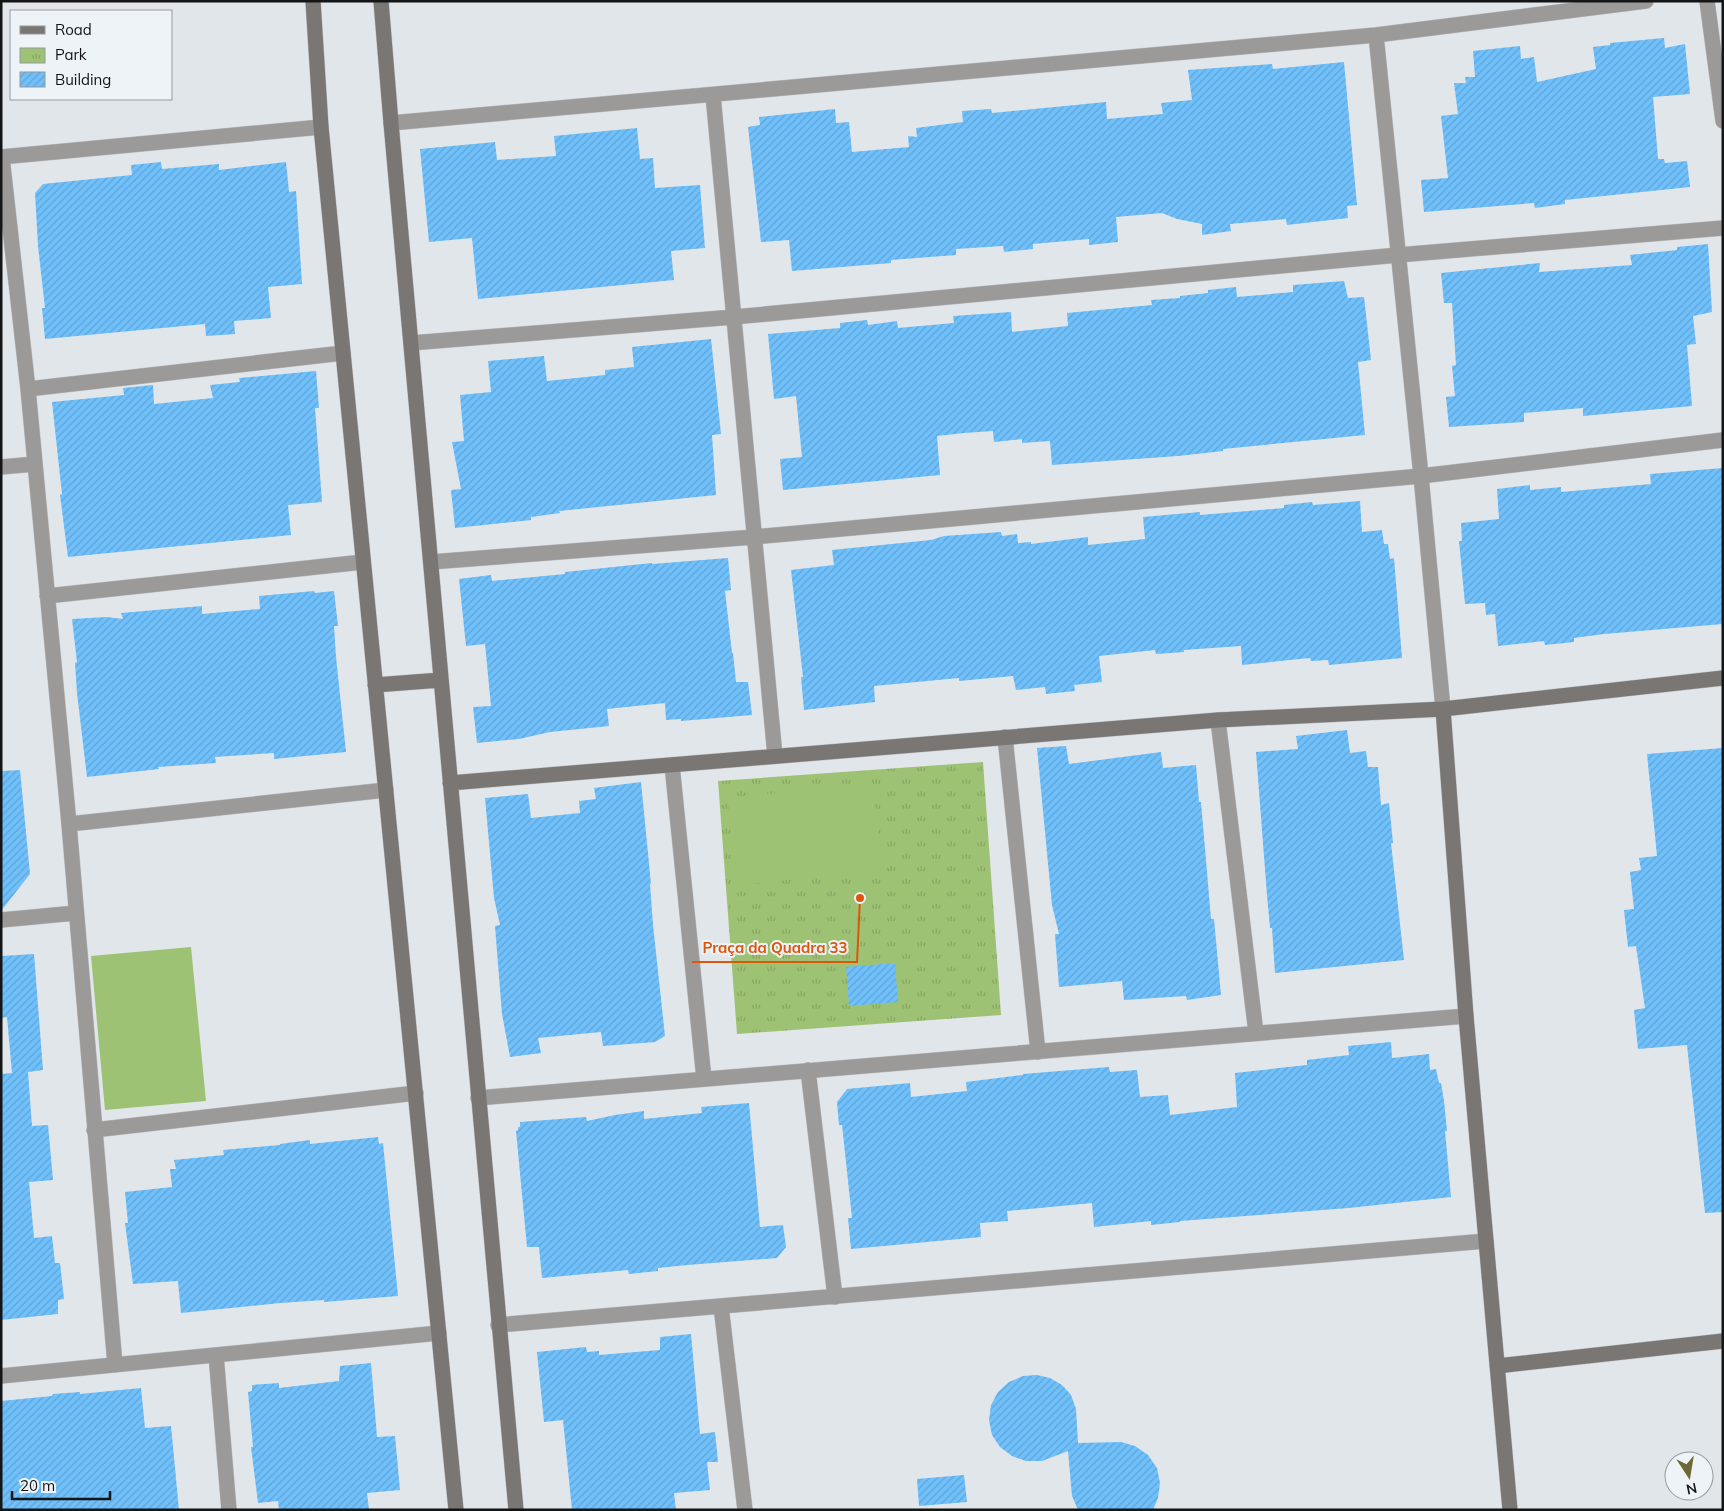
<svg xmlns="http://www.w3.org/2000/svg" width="1724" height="1511" viewBox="0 0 1724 1511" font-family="Mulish,sans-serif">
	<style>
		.park { fill: url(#park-tufts) }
		.garden { fill: #9ec273 }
		.building { fill: url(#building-hatch) }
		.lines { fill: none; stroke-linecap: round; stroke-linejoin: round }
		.street-casing { stroke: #bcc0c4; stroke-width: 16 }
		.secondary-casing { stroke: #bcc0c4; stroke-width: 16 }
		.street { stroke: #9c9a98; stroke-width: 15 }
		.secondary { stroke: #797673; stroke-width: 15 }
		.leader { fill: none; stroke: #dd560c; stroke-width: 2 }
		.callout-dot { fill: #dd560c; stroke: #eef3f8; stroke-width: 2 }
		.callout-label { font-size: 15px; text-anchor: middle; font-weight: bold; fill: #dd560c; stroke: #eef3f8; stroke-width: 4; stroke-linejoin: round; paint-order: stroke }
	</style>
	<defs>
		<pattern id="park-tufts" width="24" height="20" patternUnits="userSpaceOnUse" patternTransform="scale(1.25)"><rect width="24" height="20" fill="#9ec273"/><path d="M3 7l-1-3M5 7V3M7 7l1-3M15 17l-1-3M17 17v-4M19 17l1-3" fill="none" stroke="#87a663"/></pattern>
		<pattern id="building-hatch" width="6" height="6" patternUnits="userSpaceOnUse" patternTransform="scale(1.25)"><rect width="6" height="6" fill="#6fc0fb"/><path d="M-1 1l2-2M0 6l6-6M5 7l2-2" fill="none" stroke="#5fa4d6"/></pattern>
	</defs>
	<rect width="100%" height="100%" fill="#e1e6ea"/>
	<path class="park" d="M983,762l18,253 -264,19 -19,-253z"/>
	<path class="garden" d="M873,783l9,88 -145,14 -9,-87z
		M191,947l15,154 -101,9 -14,-154z"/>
	<path class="building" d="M1664,38l1,10 20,-4 5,50 -37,3 5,62h6l1,4 22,-2 3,26 -125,13v4l-30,4 -1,-5 -110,9 -3,-32 27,-2 -7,-62 17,-2 -4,-31h12l-1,-6h10l-2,-26 47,-5 1,13 13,-2 3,25 59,-13 -3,-22 17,-2v-2z
		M1344,62l13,143 -10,1 1,12 -61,7 -1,-6 -56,5 1,7 -29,4v-11l-25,-5 -15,-6 -46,4 2,25 -29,3v-6l-56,5v5l-29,3 -1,-6 -47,3v6l-65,5v3l-99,8 -3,-31 -28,2 -13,-115 12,-2 -1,-8 76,-8 1,14 13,-1 3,30 57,-5 -1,-11 9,1 -1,-9 47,-6 -1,-11 29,-2 1,4 114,-11 1,17 56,-5 -2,-11 31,-3 -4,-30 84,-6 1,5z
		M637,128l3,31 13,-1 2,30 45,-3 5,63 -34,3 3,29 -196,19 -6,-61 -43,4 -9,-93 75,-7 2,18 59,-4 -2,-20z
		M161,162l1,7 57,-5v6l67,-8 3,30 7,-1 6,93 -34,3 3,31 -37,3 1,13 -29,2 -1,-12 -160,15 -3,-31h3l-7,-62 -3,-53 8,-9 89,-9 -1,-10z
		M1708,244l4,68 -19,4 3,28 -9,1 5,61 -109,10v-8l-59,5v9l-75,5 -3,-30 9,-1 -3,-30 4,-1 -4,-62h-8l-3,-30 99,-10 -1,9 93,-7 -2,-10 47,-5v-3z
		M1344,281l4,17 16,-1 7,63 -13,2 7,73 -142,14v2l-45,5 -126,9 -2,-24 -28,2v-4l-28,3 -1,-11 -29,2 -27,3 3,39 -157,15 -3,-31 22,-2 -6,-61 -22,3 -6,-65 72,-6v-5l27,-3 1,5 29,-4 1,7 56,-5 -1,-7 58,-4 1,20 56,-6 -1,-13 85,-8 -1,-5 29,-2v-2l28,-3v-3l28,-3 1,10 56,-5v-7z
		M711,339l10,95 -9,1 4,60 -157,16 1,2 -29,4v3l-76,8 -4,-38 10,-1 -9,-47 12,-1 -4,-46 31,-3 -3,-31 56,-5 3,25 58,-6v-5l29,-3 -2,-20z
		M316,371l3,37h-4l7,94 -34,3 3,30 -223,22 -8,-62 2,-1 -10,-92 72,-7 -1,-7 30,-3 1,19 59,-6 -3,-13 30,-3 -1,-4z
		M1723,468v156l-119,10 -30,4v4l-29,3 -1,-4 -46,5 -3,-32 -9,1 -1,-12 -20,1 -6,-63h3l-1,-18 38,-4 -2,-30 33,-4v5l31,-3v5l90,-8 -1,-10z
		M1360,501l2,31 20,-2 2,14h4l2,15 4,-1 8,100 -73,7 -1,-5 -17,1 -1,-3 -68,7 -1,-19 -57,4v2l-28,2 -1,-4 -56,6 3,26 -28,3 1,6 -29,3 -1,-7 -29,3 -3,-14 -54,5v-3l-85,8 1,16 -71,8 -3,-33h2l-12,-107 43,-5 -2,-15 99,-10 13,-4 57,-4 1,4 15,-2 1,9 13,-1v2l57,-7v8l57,-6 -2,-22 57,-5v3l84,-7v-3l28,-3 1,3z
		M728,558l3,32 -6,1 7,62h1l3,29h12l4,33 -71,6v-2l-15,1 -1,-17 -58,6 2,17 -59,6 -31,7 -42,4 -4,-36 18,-1 -6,-62 -19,2 -7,-67 32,-4 1,6 73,-7v-2l87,-9v1z
		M314,591l1,2 19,-2 4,35h-4l2,31 10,95 -72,7v-6l-59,4 1,6 -58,4 1,2 -72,8 -10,-84 -2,-30 2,-1 -5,-43 35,-2 16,2 -2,-6 81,-7v8l58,-5 -1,-13z
		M1347,730l3,23 16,-2 2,16h10l3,38 8,-2 4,40h-2l13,117 -129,13 -3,-45h-2l-3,-33 -11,-143 42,-3 -2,-13z
		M1066,746l3,18 92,-12 2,16 33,-3 3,37h2l10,117h3l7,76 -34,5 -1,-4 -62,4 -2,-19 -63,6 -4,-53h4l-7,-29 -15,-157z
		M1723,748v464l-18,1 -18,-168 -49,4 -4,-39 11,-2 -9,-62 -8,1 -4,-37 10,-1 -4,-37 11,-2 -2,-12 18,-2 -10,-102z
		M20,770l10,104 -29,37v-140z
		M641,782l10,102h-1l3,41 12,111 -10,6 -52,4 -2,-14 -63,6 3,15 -31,4 -8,-43 -7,-88 5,-1 -6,-27 -9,-100 43,-4 3,24 49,-5 -1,-12 17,-2 -2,-11z
		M34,954l9,116 -15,2 4,54 16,-1 5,55 -24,2 5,56 18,-2 3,27h5l4,36 -6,1v14l-57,6v-246l11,-1 -5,-56 -6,1v-62z
		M895,963l3,39 -49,4 -3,-39z
		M1391,1042l1,16 37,-4 1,16 6,-1 3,14h2l3,18 3,30h-2l6,66 -102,11 -169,13v1l-29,3v-4l-57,6 -2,-24 -85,8 1,10 -28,2 1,14 -130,12 -3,-31h4l-10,-93h-3l-2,-23 10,-13 63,-6 1,14 56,-6 -1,-9 57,-7v-1l86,-7 1,5 27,-2 3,27 28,-2 2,20 67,-8 -2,-34 72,-8v-5l42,-5 -1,-9z
		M749,1103l11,124 23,-2 3,22 -9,11 -90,7 -29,3v3l-29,3 -1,-4 -86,8 -3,-31h-12l-11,-116 2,-1v-3h2v-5l66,-5 1,4 28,-6 29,-4v8l58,-6 -1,-6z
		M378,1137l1,7 4,-1 15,153 -74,6v-2l-44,3 -99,10 -3,-32 -45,3 -8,-61h3l-3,-31 47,-5 -2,-18h6l-2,-9 50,-5 -1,-5 57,-5v-1l30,-4v4z
		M691,1334l9,100 15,-2 3,30h-11l3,28 -36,3 2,17h-104l-9,-90 -19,2 -7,-70 49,-5 1,5 12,-1v4l61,-5v-13z
		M371,1363l6,74 18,-1 5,54 -33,3 2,17h-90l-1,-9 -20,2 -7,-56h2l-5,-55 4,-1v-6l27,-2v5l60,-7 1,-15z
		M1037,1375l13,3 12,7 9,10 5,14 2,34 43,-1 14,4 13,9 9,13 3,15 -2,15 -5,12h-75l-6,-14 -4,-45 -26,10h-16l-14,-5 -12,-9 -8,-12 -3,-15 2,-15 7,-13 11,-10 14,-6z
		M141,1388l4,40 26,-2 8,84h-178v-109l51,-5 1,-2 27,-2v2z
		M964,1475l3,27 -48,4 -2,-27z"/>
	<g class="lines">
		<defs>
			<path id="street" d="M1707,1l16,120
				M1376,35l45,441 22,233
				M713,95l62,661
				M391,123l985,-88 270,-34
				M1,157l320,-30
				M2,157l26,232 41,435 46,541
				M411,343l323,-26 664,-62 325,-27
				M28,389l315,-36
				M1,467l34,-3
				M431,562l323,-25 667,-61 302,-36
				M47,596l316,-34
				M1218,720l38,313
				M1005,737l33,315
				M672,765l32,314
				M69,824l317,-34
				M1,920l75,-7
				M808,1070l27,227
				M478,1098l988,-82
				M94,1130l322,-37
				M721,1306l24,204
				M498,1325l988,-84
				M216,1355l13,155
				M1,1376l438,-43"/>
			<path id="secondary" d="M313,1l8,126 135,1383
				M381,1l10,122 125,1387
				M375,685l66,-5
				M1443,709l23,307 44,494
				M450,783l768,-63 225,-11 280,-31
				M1497,1366l226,-25"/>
		</defs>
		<use href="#street" class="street-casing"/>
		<use href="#secondary" class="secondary-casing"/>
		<use href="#street" class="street"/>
		<use href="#secondary" class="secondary"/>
	</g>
	<path class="leader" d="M860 898L857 962H692"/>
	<circle class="callout-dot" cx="860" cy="898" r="5"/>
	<g class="callout-label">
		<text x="775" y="953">Praça da Quadra 33</text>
	</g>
	<rect width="1724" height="1511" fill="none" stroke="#131516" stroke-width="5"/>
	<rect x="10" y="10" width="162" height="90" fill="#eef3f8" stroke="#969a9e"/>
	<rect x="20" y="26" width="25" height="8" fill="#797673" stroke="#969a9e"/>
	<text x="55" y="35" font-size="15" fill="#131516">Road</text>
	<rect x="20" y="48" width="25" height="15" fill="url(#park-tufts)" stroke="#969a9e"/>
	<text x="55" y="60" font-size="15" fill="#131516">Park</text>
	<rect x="20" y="72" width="25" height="15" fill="url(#building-hatch)" stroke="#969a9e"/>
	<text x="55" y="85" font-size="15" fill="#131516">Building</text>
	<g transform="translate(1689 1476) rotate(168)"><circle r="24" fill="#eef3f8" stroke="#969a9e"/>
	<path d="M0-4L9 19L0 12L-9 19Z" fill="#706834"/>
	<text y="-8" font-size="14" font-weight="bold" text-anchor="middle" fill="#131516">N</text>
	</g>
	<path d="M12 1491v8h98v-8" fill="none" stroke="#131516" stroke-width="2.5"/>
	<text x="20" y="1491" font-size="15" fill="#131516" stroke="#eef3f8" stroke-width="4" paint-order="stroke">20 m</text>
</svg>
